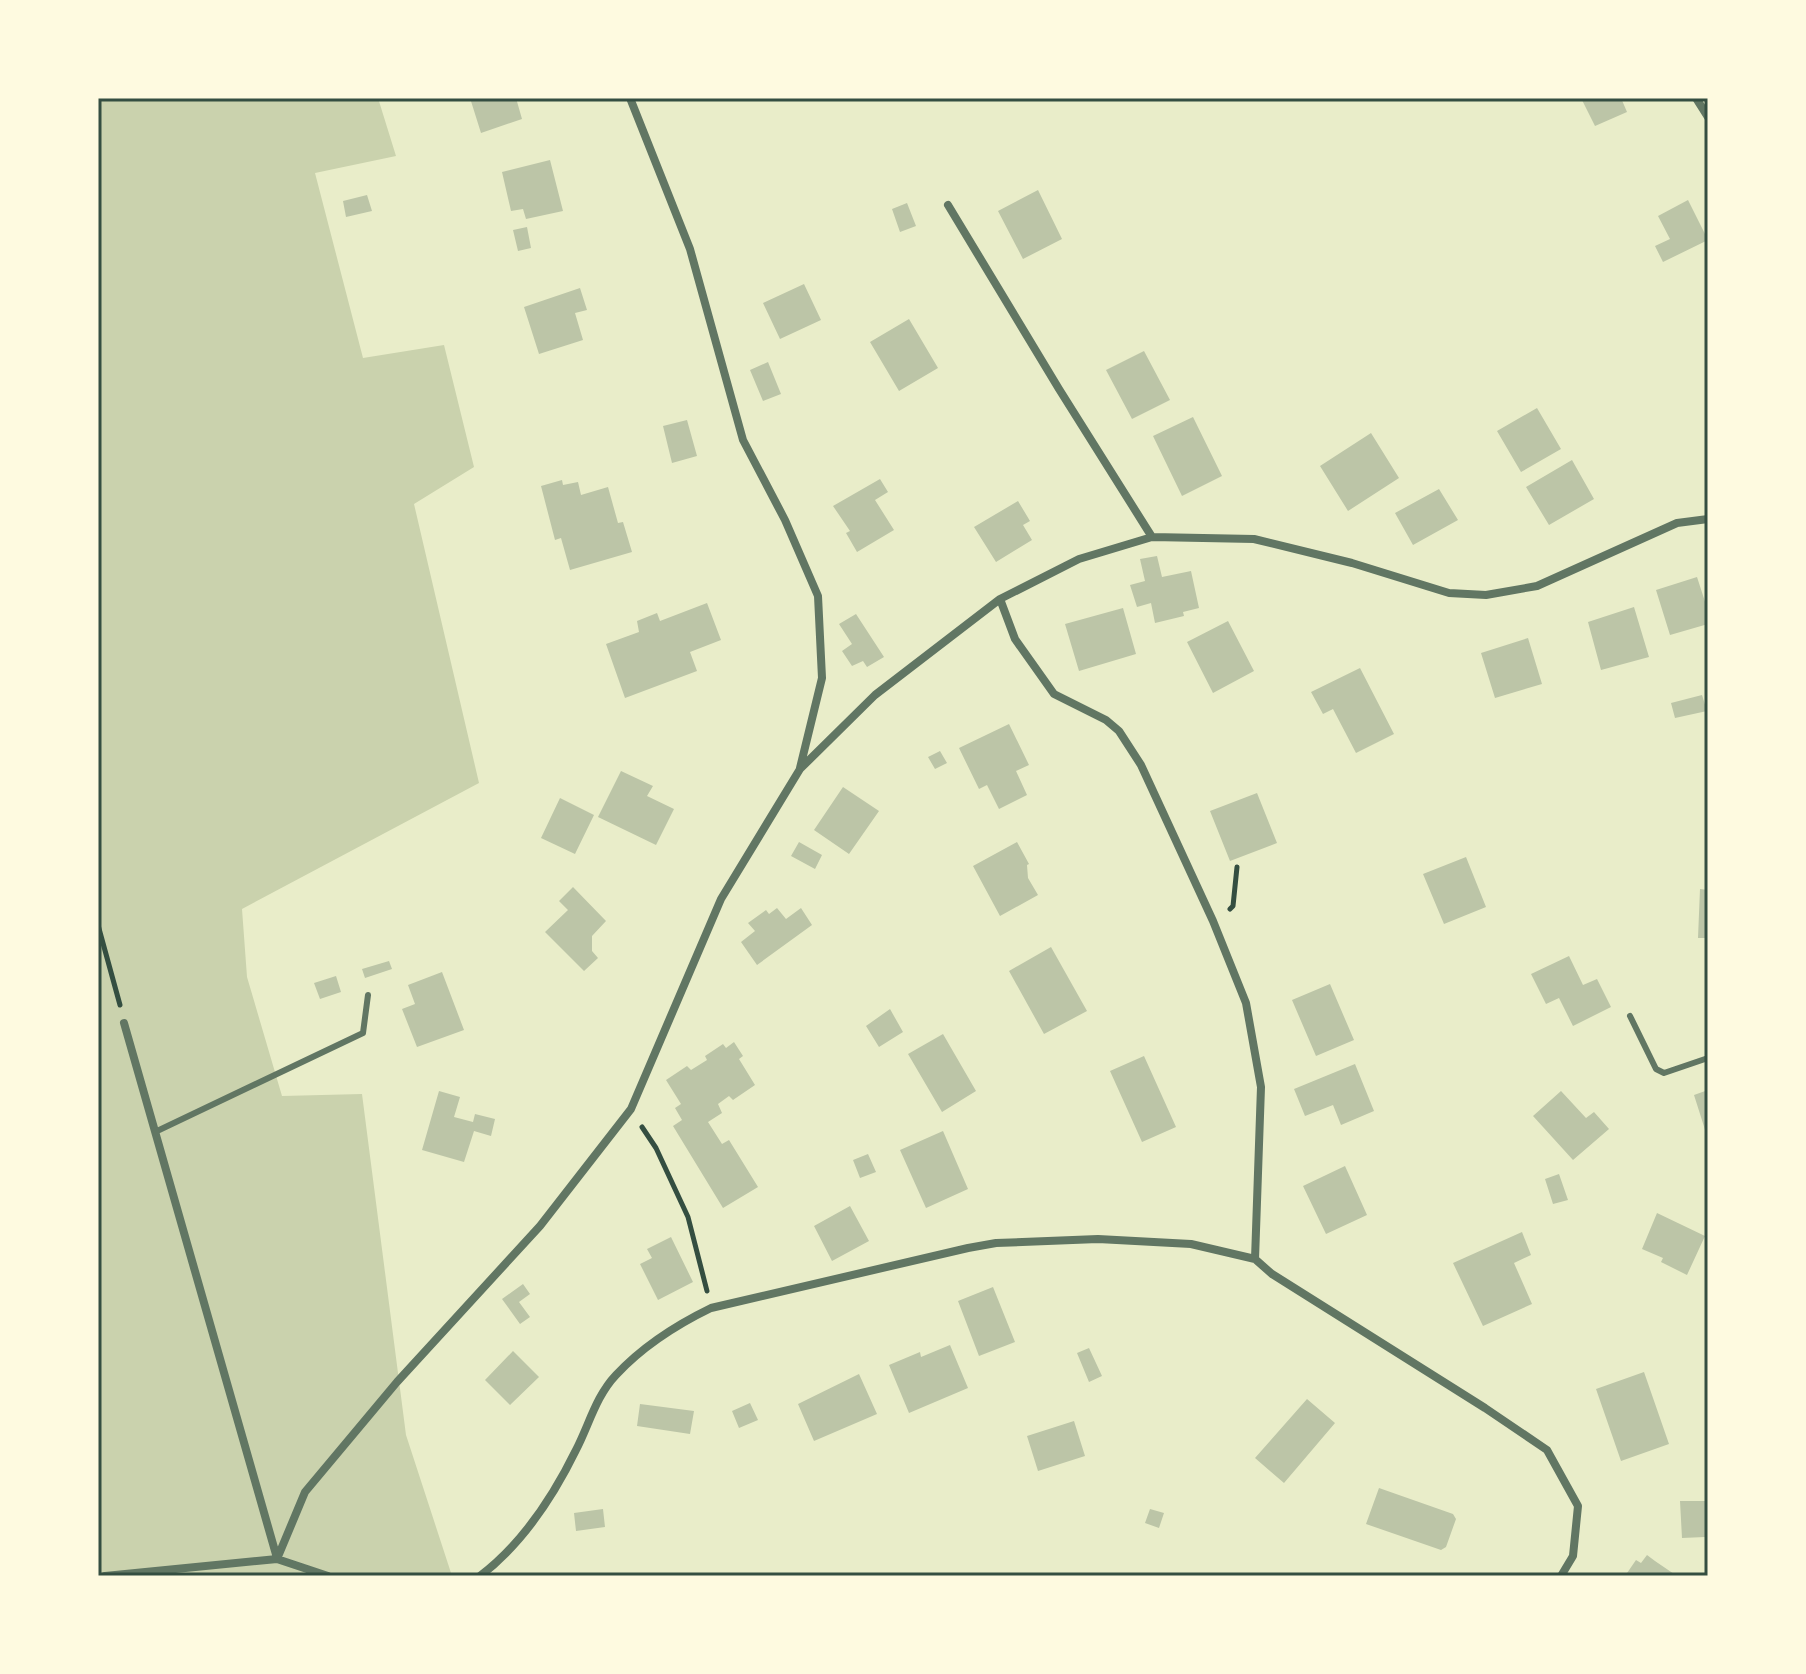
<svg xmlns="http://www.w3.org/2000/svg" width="1806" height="1674" viewBox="0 0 1806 1674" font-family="'Fira Sans Condensed',sans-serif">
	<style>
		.green { fill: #cad2ad }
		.building { fill: #bcc5a7 }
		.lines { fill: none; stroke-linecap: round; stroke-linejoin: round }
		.path { stroke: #344e41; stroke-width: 5 }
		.service { stroke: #617663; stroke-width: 6 }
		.minor { stroke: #617663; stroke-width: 8 }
		.neatline { fill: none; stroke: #344e41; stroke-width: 3 }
	</style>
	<rect width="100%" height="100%" fill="#e9edc9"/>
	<path class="green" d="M98,98h280l18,58 -81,17 48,185 81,-13 30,122 -60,37 65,279 -237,126 5,68 35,119 80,-2 44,341 46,141h-354z"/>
	<path class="building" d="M470,98h46l6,21 -41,14z
		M1581,98h40l6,14 -32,14z
		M550,160l13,51 -37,8 -3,-10 -12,2 -9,-39z
		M1038,190l24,49 -39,20 -25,-48z
		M367,195l5,16 -26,6 -3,-16z
		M1688,200l20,40 -45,22 -8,-16 15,-7 -12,-23z
		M907,203l9,23 -16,6 -8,-23z
		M527,227l4,21 -13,3 -5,-21z
		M804,284l17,36 -41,19 -17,-36z
		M580,288l7,22 -12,3 8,27 -44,14 -15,-47z
		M909,319l29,49 -39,23 -29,-49z
		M1144,351l26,49 -38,19 -26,-49z
		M768,362l13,32 -18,7 -13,-31z
		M1537,408l24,41 -40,23 -24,-41z
		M1193,417l29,59 -40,20 -29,-60z
		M687,420l10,36 -25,7 -9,-37z
		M1371,433l28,45 -51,33 -28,-45z
		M1572,460l22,39 -45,26 -23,-38z
		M880,479l8,13 -13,8 19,30 -37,22 -11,-19 4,-2 -17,-25z
		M562,480l1,5 15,-3 3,13 27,-8 10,36 5,-1 9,30 -62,18 -9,-32 -6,2 -14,-54z
		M1439,489l19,31 -45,25 -18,-32z
		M1018,501l12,20 -7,4 9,15 -36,22 -22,-35z
		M1157,556l5,21 29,-6 8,37 -16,4 1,4 -29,7 -4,-20 -14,4 -7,-22 15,-4 -5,-22z
		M1697,577l11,34v13l-38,11 -14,-45z
		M707,603l14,37 -31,12 7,19 -72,27 -19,-54 33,-12 -2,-11 20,-8 3,8z
		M1634,607l15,50 -48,13 -13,-48z
		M1123,608l13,46 -57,17 -14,-47z
		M856,614l28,43 -17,10 -4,-6 -11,5 -10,-15 10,-7 -13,-20z
		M1228,621l26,50 -41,22 -26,-51z
		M1528,638l14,46 -47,14 -14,-45z
		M1360,668l34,66 -38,19 -23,-44 -10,5 -12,-22z
		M1702,695l5,16 -32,7 -4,-15z
		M1009,724l20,41 -13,6 11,24 -28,14 -12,-24 -8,4 -20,-41z
		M940,751l7,12 -12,6 -7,-12z
		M621,771l32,15 -6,10 27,13 -18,36 -58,-28z
		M843,787l36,24 -30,43 -35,-24z
		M1257,793l20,50 -47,18 -20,-50z
		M560,798l34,17 -19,39 -34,-16z
		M799,842l23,13 -7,14 -24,-13z
		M1017,842l12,22 -2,1 1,13 10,17 -38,21 -27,-50z
		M1466,857l20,50 -42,17 -21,-50z
		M573,887l33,34 -14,15v15l6,7 -14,13 -39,-39 23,-22 -9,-9z
		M1700,889l8,1v48h-10z
		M777,908l9,11 15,-11 11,17 -55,40 -16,-23 14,-11 -7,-8 18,-13 3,4z
		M1051,947l36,64 -43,23 -35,-63z
		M1569,956l14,29 14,-6 14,28 -38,19 -14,-28 -13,6 -15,-30z
		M389,961l3,8 -27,9 -3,-9z
		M442,972l22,58 -47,17 -15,-38 13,-5 -7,-19z
		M336,976l5,16 -21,7 -6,-16z
		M1330,984l24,56 -38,16 -24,-56z
		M890,1009l13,23 -24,15 -13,-21z
		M943,1034l33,57 -34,21 -34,-58z
		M734,1042l9,14 -4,3 16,26 -22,15 -4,-4 -11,8 4,9 -14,9 14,22 7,-4 29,47 -35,21 -50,-82 9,-6 -7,-12 6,-4 -15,-24 21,-14 4,4 16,-10 -2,-4 18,-12 3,4z
		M1144,1056l32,71 -34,15 -32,-71z
		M1355,1064l19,47 -33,14 -8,-20 -28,11 -11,-27z
		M1708,1090v46h-1l-13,-41z
		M439,1091l21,6 -6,20 19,5 2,-8 20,5 -4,17 -17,-5 -10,31 -42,-12z
		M1561,1091l25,27 8,-6 15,17 -36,31 -40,-44z
		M943,1131l25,58 -42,19 -26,-58z
		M868,1154l8,18 -16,6 -7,-18z
		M1345,1166l22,49 -41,19 -23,-48z
		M1559,1174l9,26 -15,4 -8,-25z
		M850,1206l19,35 -37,20 -18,-35z
		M1657,1213l48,23 -18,39 -26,-13 2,-4 -21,-9z
		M1522,1232l9,23 -17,8 18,41 -49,22 -30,-63z
		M671,1237l22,45 -35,18 -18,-36 12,-6 -5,-9z
		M523,1284l7,10 -11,8 11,15 -10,7 -18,-25z
		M993,1287l22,55 -36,14 -21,-55z
		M950,1345l18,43 -59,25 -20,-48 31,-13 1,5z
		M1089,1348l13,28 -13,6 -12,-29z
		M513,1351l26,26 -29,28 -25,-25z
		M1644,1372l25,72 -48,17 -25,-72z
		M859,1374l18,40 -63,27 -16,-37z
		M1307,1399l28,24 -51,60 -29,-25z
		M750,1403l8,17 -19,8 -7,-17z
		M640,1404l54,7 -4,23 -53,-8z
		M1074,1421l11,35 -47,15 -11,-35z
		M1379,1488l74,26 3,5 -10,28 -5,3 -75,-26z
		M1680,1501h28v32l-3,4 -23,1z
		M603,1509l2,18 -29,4 -2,-18z
		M1150,1509l14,4 -5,15 -14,-5z
		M1647,1555l8,6 22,15h-52l11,-16 5,3z"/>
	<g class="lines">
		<path class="path" d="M1230,909l3,-3 4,-39
			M98,925l22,80
			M642,1127l14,21 32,69 19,74"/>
		<path class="service" d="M1630,1016l26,53 8,4 44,-15
			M155,1132l208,-99 5,-38"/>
		<path class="minor" d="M630,98l60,151 53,191 42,80 33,76 4,82 -22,90
			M1696,98l12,19
			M948,205l111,184 93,148
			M1000,599l15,40 39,55 52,26 13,11 22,34 72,156 33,82 15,84 -6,172
			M124,1023l153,535
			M277,1559l28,-67 92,-110 143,-156 91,-117 90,-210 79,-130 75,-74 125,-96 79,-40 73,-22 102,2 98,24 97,30 37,2 51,-9 140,-63 31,-4
			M105,1576l172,-17 51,17
			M480,1576c42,-32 73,-79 96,-126 13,-25 20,-54 40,-75 27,-29 60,-50 95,-67l257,-60 28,-5 102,-4 93,5 64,15 17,15 213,134 62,42 31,56 -5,50 -12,20"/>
	</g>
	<rect width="1806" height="1674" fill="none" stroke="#fefae0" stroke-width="200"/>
	<rect x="100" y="100" width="1606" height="1474" class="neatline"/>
</svg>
